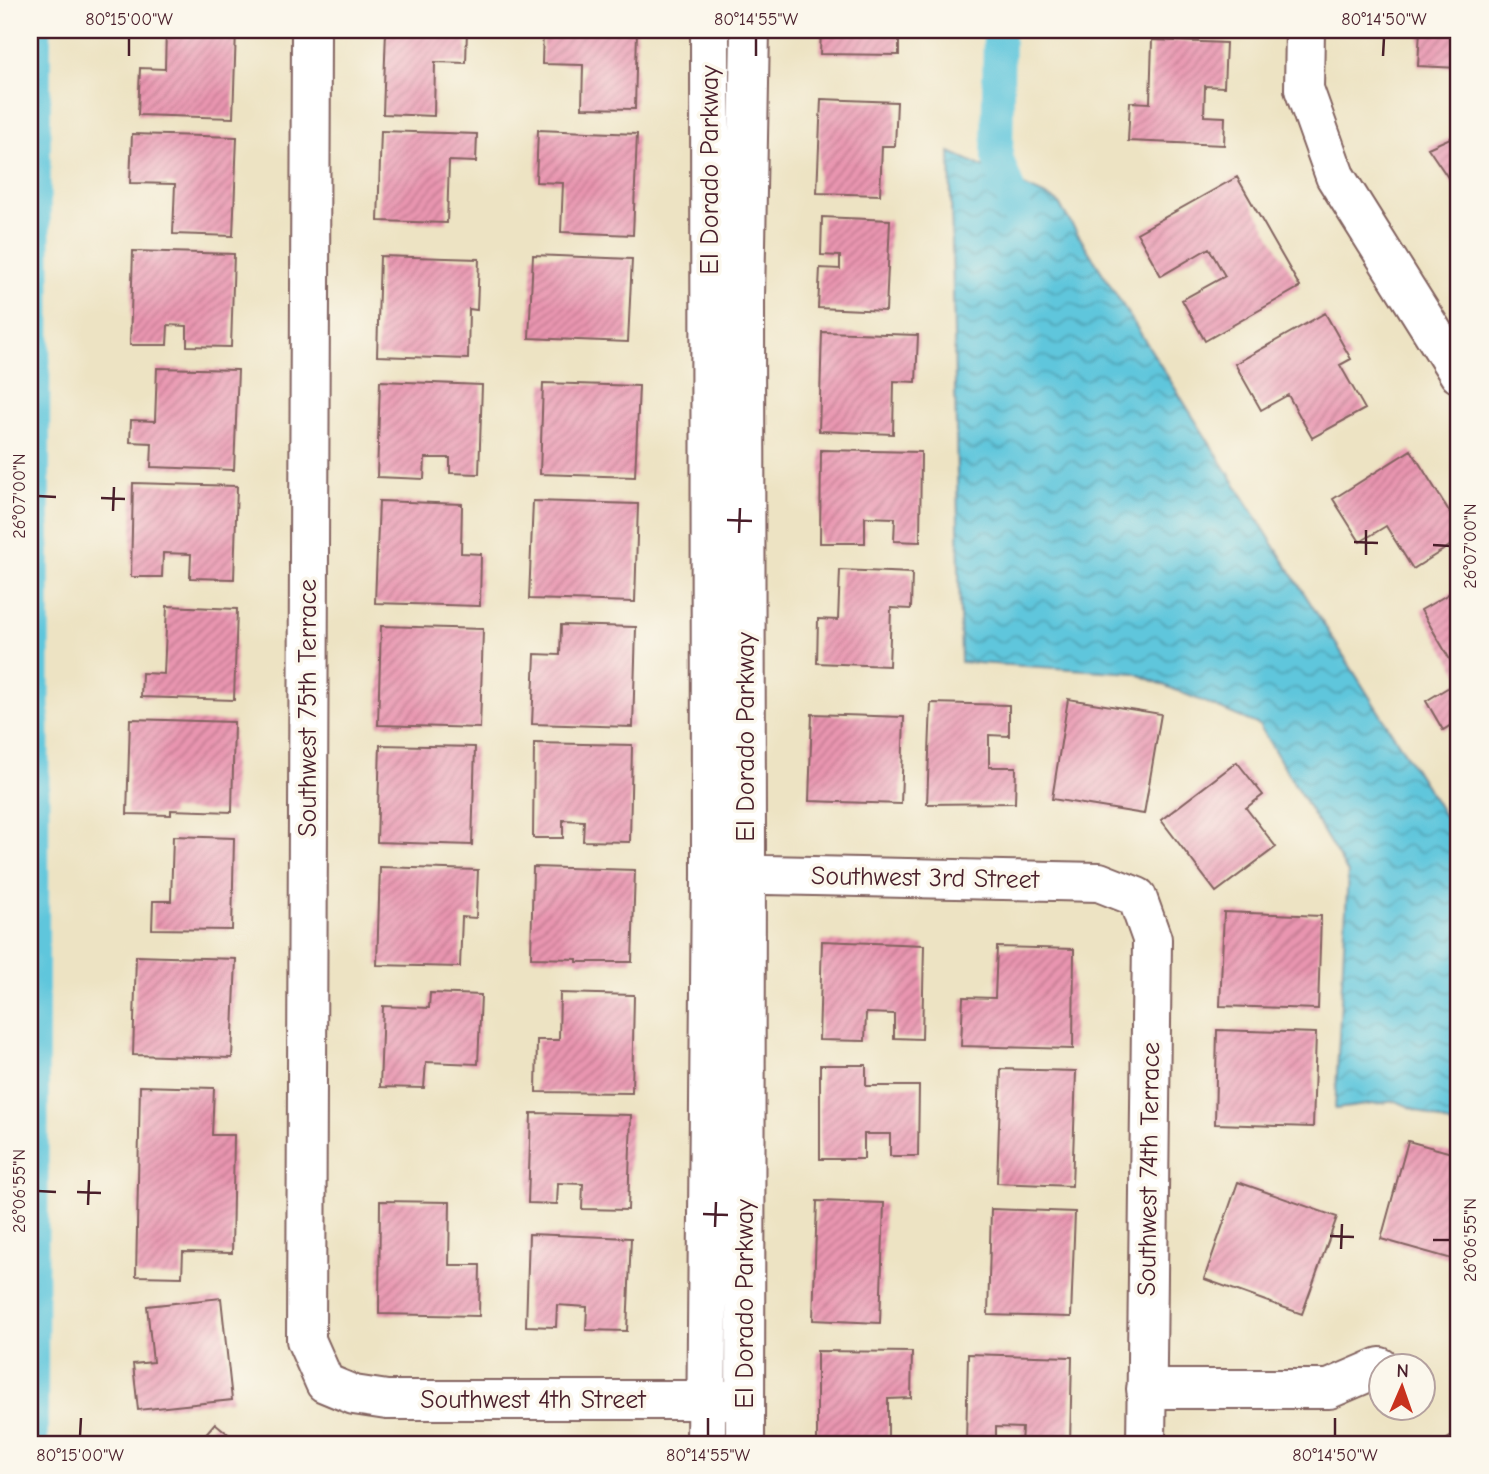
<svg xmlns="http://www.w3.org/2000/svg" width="1489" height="1474" viewBox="0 0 1489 1474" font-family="'Comic Neue',sans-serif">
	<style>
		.water { fill: url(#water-waves); stroke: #547284; stroke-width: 2 }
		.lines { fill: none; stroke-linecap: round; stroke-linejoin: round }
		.canal { stroke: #5fc6dc; stroke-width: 32 }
		.building { fill: url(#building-hatch) }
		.minor-casing { stroke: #836460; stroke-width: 42 }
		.minor { stroke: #fff; stroke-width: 38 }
		.ticks { fill: none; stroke: #4a1f2b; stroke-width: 2.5 }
		.labels { text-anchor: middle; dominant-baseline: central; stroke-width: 7; stroke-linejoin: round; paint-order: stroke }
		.street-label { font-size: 26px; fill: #4a1f2b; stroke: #fbf7ec }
		.neatline { fill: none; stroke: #4a1f2b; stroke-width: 2.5 }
		.ticks-label { font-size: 18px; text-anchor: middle; fill: #4a1f2b }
	</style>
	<defs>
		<pattern id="water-waves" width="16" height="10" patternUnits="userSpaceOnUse" patternTransform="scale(1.75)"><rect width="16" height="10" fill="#5fc6dc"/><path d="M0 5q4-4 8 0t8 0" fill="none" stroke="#50a0b3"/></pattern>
		<pattern id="building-hatch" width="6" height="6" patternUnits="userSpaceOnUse" patternTransform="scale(1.75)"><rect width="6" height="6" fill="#e995b0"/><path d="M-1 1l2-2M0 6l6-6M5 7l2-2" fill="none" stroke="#bf798f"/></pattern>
	</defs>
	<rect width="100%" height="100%" fill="#fbf7ec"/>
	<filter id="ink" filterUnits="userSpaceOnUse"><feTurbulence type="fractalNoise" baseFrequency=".0143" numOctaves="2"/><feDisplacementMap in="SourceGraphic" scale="14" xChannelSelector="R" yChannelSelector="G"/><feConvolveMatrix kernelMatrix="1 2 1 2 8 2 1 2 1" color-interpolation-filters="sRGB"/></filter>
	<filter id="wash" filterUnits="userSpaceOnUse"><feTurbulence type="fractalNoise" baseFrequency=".00686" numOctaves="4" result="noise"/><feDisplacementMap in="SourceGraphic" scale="28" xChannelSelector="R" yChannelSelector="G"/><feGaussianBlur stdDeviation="1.57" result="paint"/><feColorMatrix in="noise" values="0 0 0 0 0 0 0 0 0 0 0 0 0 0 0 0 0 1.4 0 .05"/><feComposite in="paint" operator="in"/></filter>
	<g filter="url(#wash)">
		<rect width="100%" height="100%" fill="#ede3c3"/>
		<path class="water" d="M950,152l107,49 402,638v289l-63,-27 -61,8 13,-236 -89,-148 -124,-52 -174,-11z"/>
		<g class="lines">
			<path class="canal" d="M999,30l-2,127 22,60
				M32,1444l3,-1414"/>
		</g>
		<g id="blocks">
			<path class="building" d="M166,30h70l-3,88 -95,-3 2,-47 25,1z
				M386,30h81l-1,33 -31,-1 -1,54 -51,-2z
				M543,30h94l-2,79 -53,-1 1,-43 -41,-1z
				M821,30h78v25l-79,-1z
				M1420,30h39v38l-41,-2z
				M1152,40l74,3 -2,44 -19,-1 -1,30 21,1 -1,28 -96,-4 2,-39 20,1z
				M821,99l76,3 -2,44h-13l-2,49 -63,-2z
				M538,130l99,4 -4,101 -72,-3 2,-49 -27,-1z
				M381,131l96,3 -1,28 -27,-1 -2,62 -69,-2z
				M132,134l105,3 -4,99 -60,-2 2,-50 -45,-1z
				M1459,134v60l-31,-46z
				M1237,177l63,110 -95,54 -23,-41 43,-24 -16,-28 -48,28 -24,-43z
				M822,217l68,3 -4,91 -68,-3 2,-40 20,1v-13l-19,-1z
				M133,251l101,3 -3,93 -44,-1v-20l-19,-1 -1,20h-37z
				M533,255l99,4 -4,83 -99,-4z
				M380,256l99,3 -2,51 -8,-1 -1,50 -91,-3z
				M1325,313l26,46 -11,6 25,44 -53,29 -24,-43 -27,15 -26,-46z
				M822,332l96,3 -2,47 -22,-1 -1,53 -74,-3z
				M157,368l81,2 -4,100 -83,-3 1,-24 -22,-1 1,-22 24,1z
				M380,381l102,4 -3,89 -29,-1v-15h-25l-1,21 -47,-2z
				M543,383l96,3 -4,91 -95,-3z
				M821,450l100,2 -1,90 -26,-1 1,-23 -30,-1v26h-45z
				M1411,450l48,77v13l-46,29 -27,-43 -26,16 -27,-43z
				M133,483l104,3 -3,93 -44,-1 1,-24 -28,-1 -1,24h-31z
				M379,501l83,3 -1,49 20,1 -1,52 -105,-3z
				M533,501l105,3 -3,98 -106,-3z
				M840,570l72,3 -1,36 -20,-1 -2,58 -72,-3 1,-44 20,1z
				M1459,588v87l-38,-65z
				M167,606l70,3 -3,91 -93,-3 1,-24 22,1z
				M561,625l75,2 -3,100 -101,-3 3,-70 25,1z
				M381,626l102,3 -3,99 -102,-3z
				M1459,681v39l-16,10 -17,-29z
				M1068,699l93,15 -17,100 -92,-15z
				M931,703l78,2v31l-20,-1v32h27l-1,36 -88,1z
				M812,714l92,3 -3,87 -92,-3z
				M130,719l104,3 -2,90 -61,-2v5l-44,-1z
				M534,743l98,2 -2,97 -47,-1 1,-20 -21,-1v18h-30z
				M380,745l95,2 -3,98 -95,-3z
				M1237,762l26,33 -17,13 30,39 -60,45 -55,-72z
				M173,836l61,2 -2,92 -80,-1 1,-28h18z
				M380,867l98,3 -2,48 -14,-1 -2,50 -83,-2z
				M533,867l102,3 -3,92h-55v-3l-46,-1z
				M1224,912l97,4 -3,93 -98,-3z
				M822,941l102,4 -2,94 -28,-1v-24l-28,-1 -1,28 -46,-1z
				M997,947l77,2 -1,100 -112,-3 2,-49 32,1z
				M136,956l100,3 -4,99 -99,-3z
				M430,993l51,2 -3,69 -52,-2 -2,26 -44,-1 3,-81 46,2z
				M560,993l74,2 -2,98 -96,-1 1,-52h22z
				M1217,1030l99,3 -3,94 -98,-3z
				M820,1065h46v21h53l-1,70h-28v-22h-26v25h-44z
				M1001,1069l75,2 -4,115 -75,-3z
				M140,1086l74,2 -2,47h22l-2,118 -49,-1 -1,25 -46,-1z
				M531,1113l100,2 -3,95 -46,-1 1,-25 -25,-1 -1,21 -29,-1z
				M1408,1141l51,14v106l-78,-22z
				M1238,1182l99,35 -35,97 -98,-35z
				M380,1201l70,1 -1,63h31l-1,51 -100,-2z
				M817,1201l67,2 -4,120 -67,-3z
				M991,1209l84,3 -4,105 -83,-2z
				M529,1234l102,4 -4,93 -41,-1 1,-23 -30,-2 -1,22 -30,-1z
				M221,1298l11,102 -94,10 -5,-46 20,-2 -6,-56z
				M817,1351l95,1 -1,46 -23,1v45h-71z
				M968,1354l104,3 -2,87h-49l1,-16 -26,-1v17h-30z
				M215,1423l25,21h-43z
				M1459,1431v13h-19z"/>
		</g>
	</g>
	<g filter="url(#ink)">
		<use href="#blocks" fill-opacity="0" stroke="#836460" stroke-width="2"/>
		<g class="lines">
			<defs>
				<path id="minor" d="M311,30l-5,1310 19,43 29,12 33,5h357
					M1305,30l-1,59 31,87 124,198
					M719,874l380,8 38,15 15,42 -6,505
					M1146,1389h183l51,-22
					M706,1444l5,-570 -1,-844
					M745,1444l1,-599 -1,-546 5,-269"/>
			</defs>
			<use href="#minor" class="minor-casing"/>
			<use href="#minor" class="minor"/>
		</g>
	</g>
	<path class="ticks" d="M129,56v-18M756,56v-18M1383,56l1,-18M38,496l18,1M101,498l24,1M113,511l1,-24M727,520l25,1M739,533l1,-25M1354,542l24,1M1433,545l17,1M1366,555v-25M38,1191l18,1M77,1192l24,1M88,1205l1,-25M703,1214l25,1M715,1227l1,-25M1330,1236l24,1M1433,1240h17M1341,1249l1,-25M80,1436l1,-18M708,1436v-18M1335,1436v-18"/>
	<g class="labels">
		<g class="street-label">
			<text transform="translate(710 170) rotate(-90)">El Dorado Parkway</text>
			<text transform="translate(308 708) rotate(-90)">Southwest 75th Terrace</text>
			<text transform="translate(746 737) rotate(-90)">El Dorado Parkway</text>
			<text transform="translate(925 878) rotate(1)">Southwest 3rd Street</text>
			<text transform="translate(1149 1169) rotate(-89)">Southwest 74th Terrace</text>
			<text transform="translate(745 1304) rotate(-90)">El Dorado Parkway</text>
			<text x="533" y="1400">Southwest 4th Street</text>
		</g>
	</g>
	<rect width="1489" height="1474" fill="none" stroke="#fbf7ec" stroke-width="77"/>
	<g transform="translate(1402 1387) rotate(2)"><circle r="33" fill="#fbf7ec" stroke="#b4a19f" stroke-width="2"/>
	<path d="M0-5L12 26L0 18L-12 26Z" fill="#c8321e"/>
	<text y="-10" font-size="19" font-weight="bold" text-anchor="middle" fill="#4a1f2b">N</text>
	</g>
	<rect x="38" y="38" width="1412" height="1398" class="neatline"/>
	<g class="ticks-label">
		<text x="129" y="25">80°15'00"W</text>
		<text x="756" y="25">80°14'55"W</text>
		<text x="1384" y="25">80°14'50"W</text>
		<text transform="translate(19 496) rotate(-90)" y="6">26°07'00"N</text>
		<text transform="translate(1470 546) rotate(-90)" y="6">26°07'00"N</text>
		<text transform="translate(19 1191) rotate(-90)" y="6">26°06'55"N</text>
		<text transform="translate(1470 1240) rotate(-90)" y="6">26°06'55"N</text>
		<text x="80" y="1461">80°15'00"W</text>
		<text x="708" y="1461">80°14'55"W</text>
		<text x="1335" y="1461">80°14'50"W</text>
	</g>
</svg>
